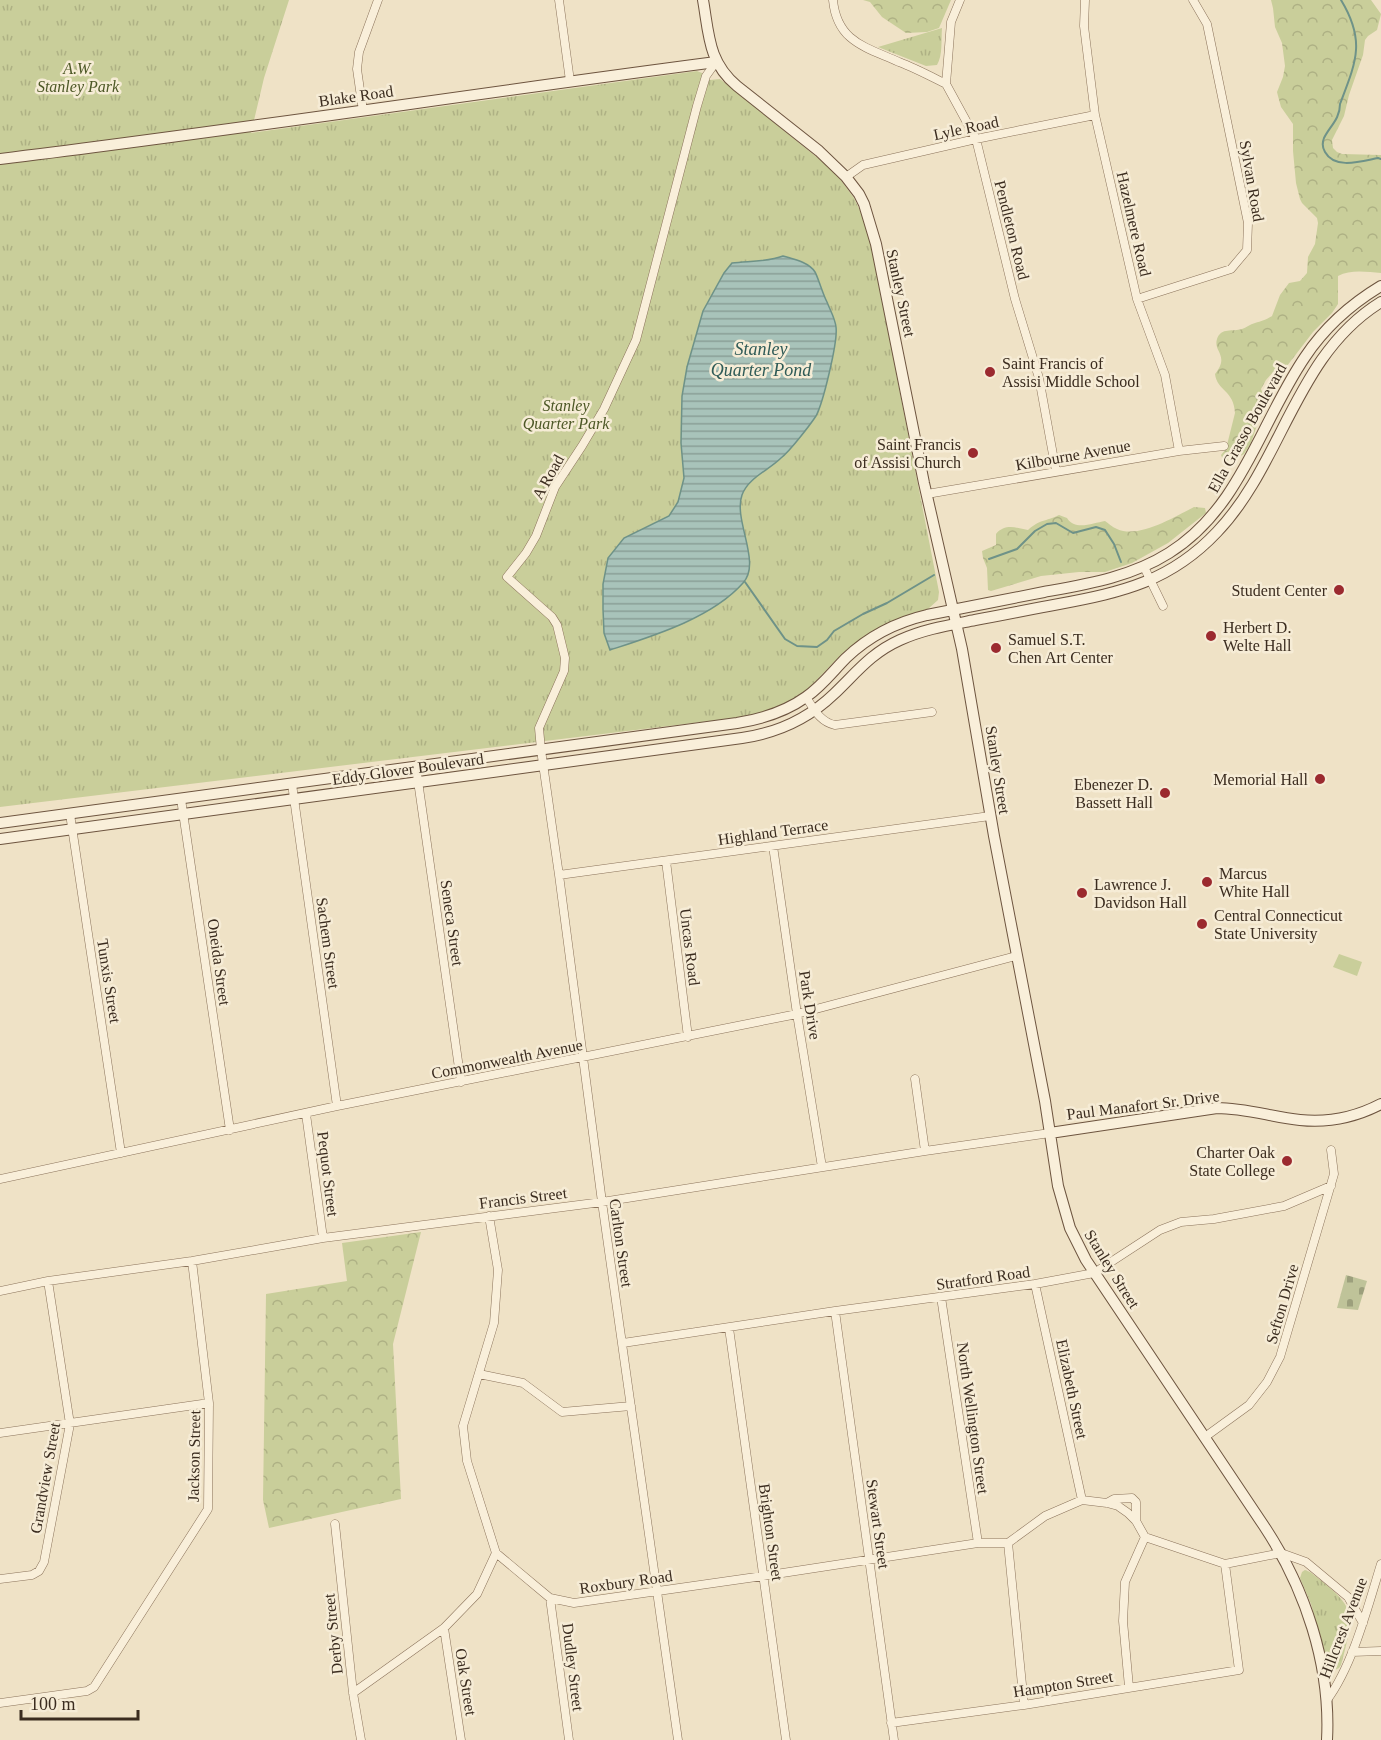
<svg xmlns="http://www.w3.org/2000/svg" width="1381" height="1740" viewBox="0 0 1381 1740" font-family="Georgia,serif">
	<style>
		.grass { fill: #c9ce9a }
		.forest { fill: url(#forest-crowns) }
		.cemetery { fill: url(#cemetery-stones) }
		.park { fill: url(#park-tufts) }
		.water { fill: url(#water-rules); stroke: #6e9288; stroke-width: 1.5 }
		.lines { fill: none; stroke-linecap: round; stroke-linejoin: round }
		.stream { stroke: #6e9288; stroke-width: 2 }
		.street-casing { stroke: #8b735b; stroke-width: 9 }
		.secondary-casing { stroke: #6d543f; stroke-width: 12 }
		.street { stroke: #f9efda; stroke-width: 8 }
		.secondary { stroke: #f9efda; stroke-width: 10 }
		.poi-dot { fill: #9b2a2f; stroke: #f6ecd6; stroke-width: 2 }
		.labels { text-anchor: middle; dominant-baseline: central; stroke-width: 5; stroke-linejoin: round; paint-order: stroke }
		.park-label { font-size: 16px; font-style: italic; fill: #4d5826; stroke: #f6ecd6 }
		.street-label { font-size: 16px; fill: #3b2c1f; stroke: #f6ecd6 }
		.poi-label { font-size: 16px; fill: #3b2c1f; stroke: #f6ecd6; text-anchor: start }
		.water-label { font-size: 18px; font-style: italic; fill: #2f5b57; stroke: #f6ecd6 }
	</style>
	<defs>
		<pattern id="forest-crowns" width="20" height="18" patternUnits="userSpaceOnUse" patternTransform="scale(1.5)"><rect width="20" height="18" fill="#c9ce9a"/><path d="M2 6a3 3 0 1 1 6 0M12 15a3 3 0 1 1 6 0" fill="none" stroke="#aeb184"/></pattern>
		<pattern id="cemetery-stones" width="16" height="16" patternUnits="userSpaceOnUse" patternTransform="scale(1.5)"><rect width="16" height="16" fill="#bfc399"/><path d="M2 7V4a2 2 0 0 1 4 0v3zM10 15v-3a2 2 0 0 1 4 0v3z" fill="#9c9f7c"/></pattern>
		<pattern id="park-tufts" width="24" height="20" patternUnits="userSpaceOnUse" patternTransform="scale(1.5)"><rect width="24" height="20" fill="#c9ce9a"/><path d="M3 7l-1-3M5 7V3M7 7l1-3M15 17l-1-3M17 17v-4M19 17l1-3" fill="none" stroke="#aeb184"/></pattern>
		<pattern id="water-rules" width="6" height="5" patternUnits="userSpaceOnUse" patternTransform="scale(1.5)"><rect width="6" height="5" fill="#a8c3ba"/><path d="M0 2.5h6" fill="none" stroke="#8a9f97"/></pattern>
	</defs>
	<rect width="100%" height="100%" fill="#efe2c6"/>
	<path class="grass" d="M1339,954l23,8 -5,14 -24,-9z"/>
	<path class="forest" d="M863,0h88l-12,28 -12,4 -21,1 -24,-16 -12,-15z
		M1271,0h100l10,14 -4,16 -9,6 -3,4 -2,15 -14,40 -5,21 -12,24 1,8 4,4 5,2 39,1v118c-14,-1 -30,-4 -43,3v28l-6,9 -19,19 -26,34 -6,6h-8l-7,8 -5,9 4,11v7l-6,12 -8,24 -7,11 -14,8 -7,-2 -2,-5 5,-6 9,-36c-1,-23 -18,-22 -20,-39 15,-19 -2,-22 2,-35 4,-12 16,-7 25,-10 4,-1 8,-5 13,-6 6,-2 11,-3 17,-7l8,-21 9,-12 11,-2 7,-8 1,-16 7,-13 3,-21 -1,-5 -15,-15 -2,-4 -4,-16 -3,-32v-27l-12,-17 -3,-11 -1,-4 6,-15 2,-11 -3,-23 -7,-16 -2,-19z
		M1194,507l11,1 1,5 -38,30 -36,20 -27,9h-26l-38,4 -50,15 -3,-1 -1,-22 -4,-10 -1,-7 14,-6v-11c9,-11 21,-6 32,-4 12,-11 17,-8 31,-15l8,3c8,13 26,5 38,3 3,2 7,6 12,8 22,10 57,-12 77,-22z
		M421,1232l-28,112 8,155 -132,29 -6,-28 3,-206 81,-13 -5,-38z"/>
	<path class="cemetery" d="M1346,1275l21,6 -9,29 -21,-2z"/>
	<path class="park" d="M0,0h289l-25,78 -13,55 446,-62 5,2 8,7 10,-1 104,84 16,16 14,19 9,19 6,20 23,115 47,240 -1,8 -10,9 -42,15 -23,13 -25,21 -32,33 -22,14 -33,11 -751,91z
		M942,28c-1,12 1,27 -5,37l-11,1 -48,-19z
		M1305,1570l5,2c45,35 46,37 31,93l-2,3 -4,2 -6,-1 -18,-65 -11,-26 2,-6z"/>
	<path class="water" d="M783,256c10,3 26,6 32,16 3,5 8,23 12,30 3,8 8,16 9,25 2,15 -13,76 -20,89 -6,9 -26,35 -35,42 -12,12 -33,20 -39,37 -9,25 20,68 1,88 -31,35 -90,53 -133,67l-6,-17 -1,-24v-25l5,-26 16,-20 45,-22 9,-14 6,-24 -3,-35 1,-47 5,-29 16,-56 21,-38 8,-10c17,-2 36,-1 51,-7z"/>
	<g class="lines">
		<path class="stream" d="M1341,0c25,41 15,62 -1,104 0,15 -10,22 -16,34 -2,5 -2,9 1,14 10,18 37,9 53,6l3,1
			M989,559l28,-10 18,-18 12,-7 9,-1 17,10 23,-6 9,3 9,14 7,18
			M745,582l40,57 12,7 20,1 10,-7 7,-9 29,-17 24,-11 47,-28"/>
		<defs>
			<path id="street" d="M559,0l11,81
				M833,0c4,42 33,47 66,62 16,6 31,14 47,22
				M960,0l-9,22 -5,62 30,55 39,160 24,79 17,93
				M1085,0l-1,26 11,89 42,184 28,76 14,76
				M363,111l-6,-42 2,-17 19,-52
				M846,177l17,-12 113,-26 119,-24
				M1137,299l94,-30 16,-19 1,-27 -41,-199 -14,-24
				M927,494l252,-43 45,-5
				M1144,567l19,39
				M806,697c8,12 14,25 29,28l97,-13
				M416,767l45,315
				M292,784l45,322
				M181,799l49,331
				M70,814l51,339
				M773,846l24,168 25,153
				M666,861l22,176
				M559,875l431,-59
				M915,1079l10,72
				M306,1114l17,124
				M0,1179l337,-73 460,-92 219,-58
				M489,1216l9,54 -4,53 -31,103 4,35 29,92 54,45 24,5 189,-27 215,-33h30l37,-27 37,-16 25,3 11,3 10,7 8,8 9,16 80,27 56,-11 25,9 42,35 15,26
				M1035,1284l47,216
				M0,1291l48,-10 144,-20 131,-23 279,-36 323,-51 125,-18
				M941,1297l37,246
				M835,1311l59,429
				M729,1328l57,412
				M623,1343l212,-32 200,-27 59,-11 66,-43 21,-8 33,-3 70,-13 47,-20
				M479,1374l44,9 39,29 69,-6
				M0,1433l209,-30
				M1205,1437l44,-32 18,-23 13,-25 54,-183 -3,-24
				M1107,1503l7,-4 18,-1 4,4v19
				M335,1524l18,169 8,47
				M1008,1543l16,162
				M0,1579l32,-4 7,-4 5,-9 26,-138 -22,-143
				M550,1598l19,142
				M444,1628l17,112
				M1352,1652l29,-1
				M1129,1687l-6,-66 2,-39 20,-45
				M353,1693l91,-65 33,-34 19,-41
				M1327,1700c26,-35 41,-94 54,-136
				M0,1703l87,-12 7,-4 114,-178 1,-106 -17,-142
				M891,1723l133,-18 215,-35 -14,-106
				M678,1740l-76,-538 -43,-327 -18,-125 -2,-22 25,-57 1,-13 -8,-33 -5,-8 -45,-40 19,-24 10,-17 19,-49 27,-41 22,-37 32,-69 61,-234 9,-30 10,-14"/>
			<path id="secondary" d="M703,0c6,34 5,62 34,86l82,65 27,26 13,17 5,10 12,40 48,239 38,166 32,187 51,265 13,85 12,42 16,32 178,266c41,62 67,139 63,214
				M0,159c239,-29 477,-66 716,-97
				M0,823l737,-100c25,-4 48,-11 69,-26 16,-11 27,-26 40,-39 23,-22 51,-36 81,-43 39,-8 78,-15 117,-23 44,-8 87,-15 125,-39 72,-45 91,-130 136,-196 20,-30 46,-53 76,-71
				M0,839l742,-101c35,-5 66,-19 92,-44 23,-22 37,-41 66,-54 24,-11 50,-15 75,-20 28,-5 56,-11 84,-16 64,-12 112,-23 158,-72 66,-69 78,-177 164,-230
				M1050,1133l167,-25c28,0 55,9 83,12 28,3 56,-3 81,-16"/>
		</defs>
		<use href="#street" class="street-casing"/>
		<use href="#secondary" class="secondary-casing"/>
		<use href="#street" class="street"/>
		<use href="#secondary" class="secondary"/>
	</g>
	<g class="poi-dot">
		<circle cx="990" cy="372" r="6"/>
		<circle cx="973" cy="453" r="6"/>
		<circle cx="1339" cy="590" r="6"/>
		<circle cx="1211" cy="636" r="6"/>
		<circle cx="996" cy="648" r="6"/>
		<circle cx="1320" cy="779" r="6"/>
		<circle cx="1165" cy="793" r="6"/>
		<circle cx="1207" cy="882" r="6"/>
		<circle cx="1082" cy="893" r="6"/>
		<circle cx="1202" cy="924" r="6"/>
		<circle cx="1287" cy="1161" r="6"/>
	</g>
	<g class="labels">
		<g class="park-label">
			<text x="78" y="68">A.W.<tspan x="78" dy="18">Stanley Park</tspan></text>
			<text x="566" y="405">Stanley<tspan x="566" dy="18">Quarter Park</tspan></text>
		</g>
		<g class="street-label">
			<text transform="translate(356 96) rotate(-8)">Blake Road</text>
			<text transform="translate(966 128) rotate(-12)">Lyle Road</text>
			<text transform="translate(1252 181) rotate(80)">Sylvan Road</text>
			<text transform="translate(1134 224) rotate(77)">Hazelmere Road</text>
			<text transform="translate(1012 230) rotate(76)">Pendleton Road</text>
			<text transform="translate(901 293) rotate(78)">Stanley Street</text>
			<text transform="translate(1247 428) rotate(-61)">Ella Grasso Boulevard</text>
			<text transform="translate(1073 455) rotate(-10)">Kilbourne Avenue</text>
			<text transform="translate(548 477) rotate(-61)">A Road</text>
			<text transform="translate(408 769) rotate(-8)">Eddy Glover Boulevard</text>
			<text transform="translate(998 770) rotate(81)">Stanley Street</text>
			<text transform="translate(773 832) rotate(-8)">Highland Terrace</text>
			<text transform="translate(452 923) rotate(82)">Seneca Street</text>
			<text transform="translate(328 943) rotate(82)">Sachem Street</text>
			<text transform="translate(690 947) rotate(83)">Uncas Road</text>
			<text transform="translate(219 962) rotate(82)">Oneida Street</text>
			<text transform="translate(109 981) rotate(81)">Tunxis Street</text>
			<text transform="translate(810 1005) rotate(81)">Park Drive</text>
			<text transform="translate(507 1059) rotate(-11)">Commonwealth Avenue</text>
			<text transform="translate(1143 1105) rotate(-7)">Paul Manafort Sr. Drive</text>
			<text transform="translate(328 1174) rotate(83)">Pequot Street</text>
			<text transform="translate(523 1198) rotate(-7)">Francis Street</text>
			<text transform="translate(621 1243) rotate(82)">Carlton Street</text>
			<text transform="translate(1112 1269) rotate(58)">Stanley Street</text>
			<text transform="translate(983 1278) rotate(-8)">Stratford Road</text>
			<text transform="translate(1282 1304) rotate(-74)">Sefton Drive</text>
			<text transform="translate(1072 1389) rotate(78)">Elizabeth Street</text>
			<text transform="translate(973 1418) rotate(82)">North Wellington Street</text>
			<text transform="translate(194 1456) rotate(-89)">Jackson Street</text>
			<text transform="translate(45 1478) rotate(-80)">Grandview Street</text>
			<text transform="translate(878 1524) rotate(82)">Stewart Street</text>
			<text transform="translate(771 1532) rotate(82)">Brighton Street</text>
			<text transform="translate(626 1582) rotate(-8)">Roxbury Road</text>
			<text transform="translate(1343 1628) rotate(-69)">Hillcrest Avenue</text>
			<text transform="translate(333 1634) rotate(-96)">Derby Street</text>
			<text transform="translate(573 1667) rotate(83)">Dudley Street</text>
			<text transform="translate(466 1682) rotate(81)">Oak Street</text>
			<text transform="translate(1063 1684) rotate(-9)">Hampton Street</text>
		</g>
		<g class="poi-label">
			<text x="1002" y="363">Saint Francis of<tspan x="1002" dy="18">Assisi Middle School</tspan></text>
			<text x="961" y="444" text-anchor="end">Saint Francis<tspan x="961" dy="18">of Assisi Church</tspan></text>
			<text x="1327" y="590" text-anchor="end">Student Center</text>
			<text x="1223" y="627">Herbert D.<tspan x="1223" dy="18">Welte Hall</tspan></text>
			<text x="1008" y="639">Samuel S.T.<tspan x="1008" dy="18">Chen Art Center</tspan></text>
			<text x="1308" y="779" text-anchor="end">Memorial Hall</text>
			<text x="1153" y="784" text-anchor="end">Ebenezer D.<tspan x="1153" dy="18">Bassett Hall</tspan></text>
			<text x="1219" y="873">Marcus<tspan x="1219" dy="18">White Hall</tspan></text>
			<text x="1094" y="884">Lawrence J.<tspan x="1094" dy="18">Davidson Hall</tspan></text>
			<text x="1214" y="915">Central Connecticut<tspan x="1214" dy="18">State University</tspan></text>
			<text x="1275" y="1152" text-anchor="end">Charter Oak<tspan x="1275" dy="18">State College</tspan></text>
		</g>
		<g class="water-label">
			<text x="761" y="349">Stanley<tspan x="761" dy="21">Quarter Pond</tspan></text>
		</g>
	</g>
	<path d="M21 1710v9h117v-9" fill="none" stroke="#3b2c1f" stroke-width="3"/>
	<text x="30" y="1710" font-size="18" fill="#3b2c1f" stroke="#f6ecd6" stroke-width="4.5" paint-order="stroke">100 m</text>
</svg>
